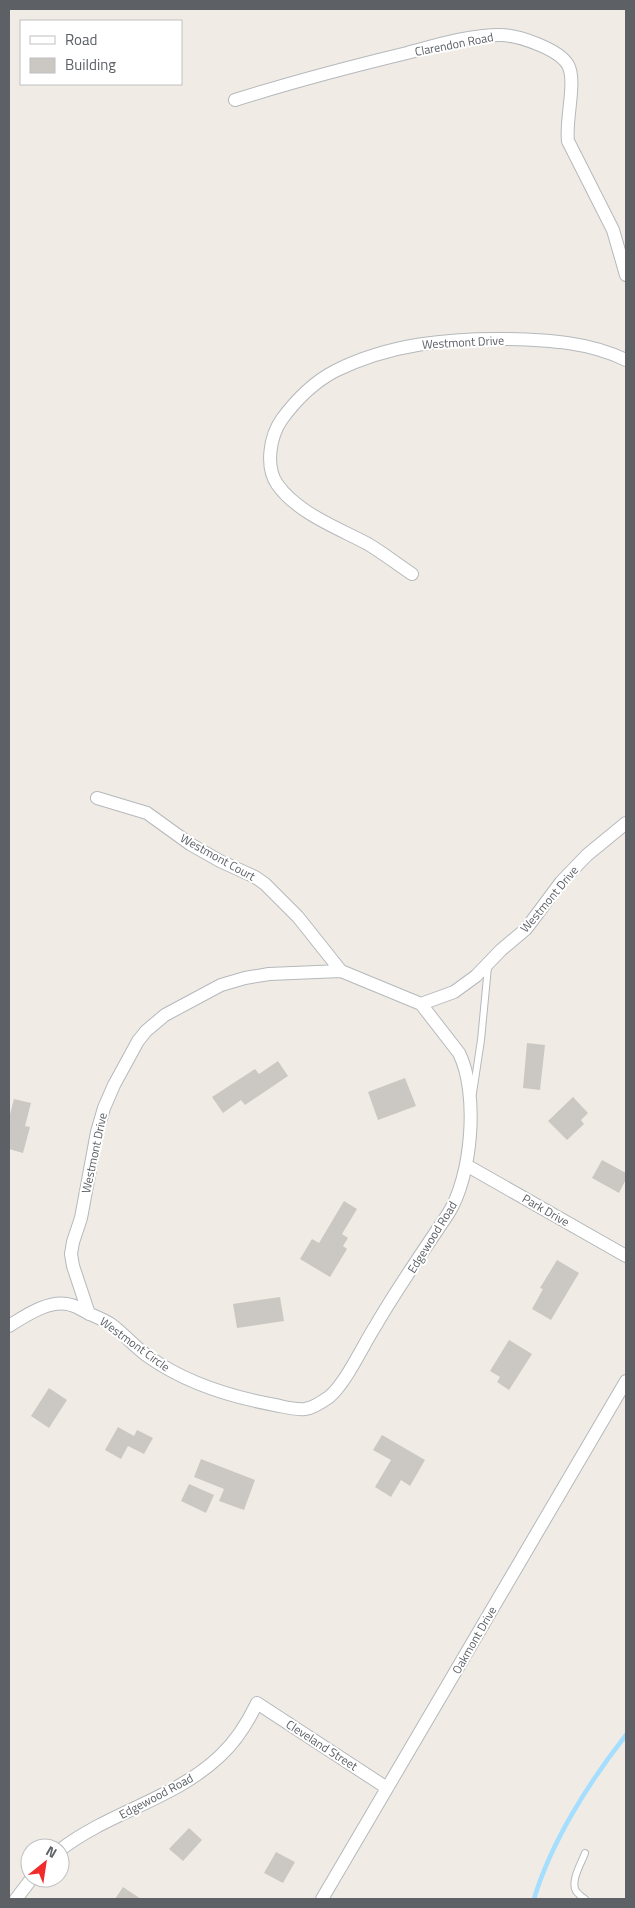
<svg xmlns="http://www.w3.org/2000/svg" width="635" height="1908" viewBox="0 0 635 1908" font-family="'Titillium Web',sans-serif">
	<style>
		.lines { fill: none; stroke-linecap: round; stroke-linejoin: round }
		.stream { stroke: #a5deff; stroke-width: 4.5 }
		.building { fill: #cbc7c2 }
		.lane-casing { stroke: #b5b8bc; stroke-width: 8 }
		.street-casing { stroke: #b5b8bc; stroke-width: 14 }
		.lane { stroke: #fff; stroke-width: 6 }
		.street { stroke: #fff; stroke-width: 12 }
		.labels { text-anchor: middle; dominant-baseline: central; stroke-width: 4; stroke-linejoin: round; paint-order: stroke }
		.street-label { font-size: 12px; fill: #5d6166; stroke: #fff }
	</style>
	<rect width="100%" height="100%" fill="#f0ece5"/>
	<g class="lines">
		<path class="stream" d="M534,1899c17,-57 55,-117 92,-164"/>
	</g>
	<path class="building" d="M527,1043l18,2 -5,45 -17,-2z
		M278,1061l10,15 -43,29 -4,-5 -18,13 -11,-16 43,-28 4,5z
		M405,1078l11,28 -38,14 -10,-28z
		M573,1097l15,16 -7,7 3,4 -17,16 -19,-19z
		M14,1099l17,4 -6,23 5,1 -7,26 -14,-4v-31z
		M602,1160l24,13v6l-7,14 -27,-15z
		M344,1201l13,8 -15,25 6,4 -5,8 4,3 -17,28 -30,-18 12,-20 7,4z
		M557,1260l22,13 -28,47 -19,-11 11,-20 -3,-1z
		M280,1297l4,24 -47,7 -4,-24z
		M509,1340l23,14 -23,36 -12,-8 3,-5 -10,-6z
		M49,1388l18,12 -18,28 -18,-12z
		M118,1427l16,9 3,-6 16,8 -9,16 -16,-8 -7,13 -16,-9z
		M382,1435l43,25 -15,26 -9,-6 -10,17 -16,-10 16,-27 -18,-10z
		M201,1459l54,21 -11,30 -25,-9 5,-12 -30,-12z
		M189,1484l25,11 -8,18 -25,-12z
		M189,1828l13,12 -19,21 -14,-12z
		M276,1852l19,10 -12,21 -19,-10z
		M123,1887l18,12h-26z"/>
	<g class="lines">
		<defs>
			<path id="lane" d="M473,1093l8,-53 7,-73
				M585,1899c-3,-2 -7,-5 -9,-8 -6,-10 6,-29 9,-38"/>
			<path id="street" d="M235,100c57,-18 114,-33 172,-47 30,-8 62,-18 93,-18 18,0 59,14 68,30 9,16 -3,56 0,76l45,89 13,45
				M412,574c-15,-10 -29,-21 -44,-30 -30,-16 -71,-31 -91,-60 -12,-18 -7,-48 5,-65 14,-19 32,-37 53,-48 54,-27 114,-33 173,-32 41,1 81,3 118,21
				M421,1004l33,-12 22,-16 25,-26 25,-21 35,-47 26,-27 39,-32
				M466,1165l160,91
				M89,1314l-16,-48 -2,-12 2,-12 8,-24 16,-86 7,-24 10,-23 24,-44 8,-10 19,-16 56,-30 24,-7 24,-4 72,-3
				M9,1326c16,-10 42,-28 62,-21 6,1 12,6 17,8 8,4 17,7 24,12 13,10 24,23 37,32 37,26 82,40 126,48 10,2 20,5 30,4 8,-1 17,-7 24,-12 17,-14 34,-52 47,-72 22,-38 48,-75 72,-111 24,-37 31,-121 11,-161l-38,-49 -80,-33 -43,-54 -33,-33 -10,-7 -35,-16 -30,-17 -43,-31 -50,-15
				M60,1850c49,-38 115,-51 160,-94 16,-15 28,-34 37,-53l130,85
				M16,1899l16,-21
				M322,1899l304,-518"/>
		</defs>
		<use href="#lane" class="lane-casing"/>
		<use href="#street" class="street-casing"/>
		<use href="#lane" class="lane"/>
		<use href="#street" class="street"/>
	</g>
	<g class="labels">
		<g class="street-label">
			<text transform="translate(454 44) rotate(-11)">Clarendon Road</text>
			<text transform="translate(463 342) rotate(-3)">Westmont Drive</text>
			<text transform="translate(218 857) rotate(29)">Westmont Court</text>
			<text transform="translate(549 899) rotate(-50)">Westmont Drive</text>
			<text transform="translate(94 1153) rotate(-78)">Westmont Drive</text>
			<text transform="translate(546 1210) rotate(30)">Park Drive</text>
			<text transform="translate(432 1237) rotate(-58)">Edgewood Road</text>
			<text transform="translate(135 1344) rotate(36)">Westmont Circle</text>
			<text transform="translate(474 1640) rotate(-60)">Oakmont Drive</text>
			<text transform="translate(322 1745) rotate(33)">Cleveland Street</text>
			<text transform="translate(156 1796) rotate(-28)">Edgewood Road</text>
		</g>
	</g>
	<rect width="635" height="1908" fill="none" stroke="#5d6166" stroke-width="20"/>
	<rect x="20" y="20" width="162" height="65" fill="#ffffff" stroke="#bec0c2"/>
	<rect x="30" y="36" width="25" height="8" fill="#ffffff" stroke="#bec0c2"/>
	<text x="65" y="45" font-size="15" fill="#5d6166">Road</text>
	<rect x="30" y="58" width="25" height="15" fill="#cbc7c2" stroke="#bec0c2"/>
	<text x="65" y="70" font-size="15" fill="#5d6166">Building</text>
	<g transform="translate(45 1863) rotate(30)"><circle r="24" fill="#ffffff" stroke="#bec0c2"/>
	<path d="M0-4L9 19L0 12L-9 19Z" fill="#f12b2a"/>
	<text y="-8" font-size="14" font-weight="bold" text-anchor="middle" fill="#5d6166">N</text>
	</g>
</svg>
